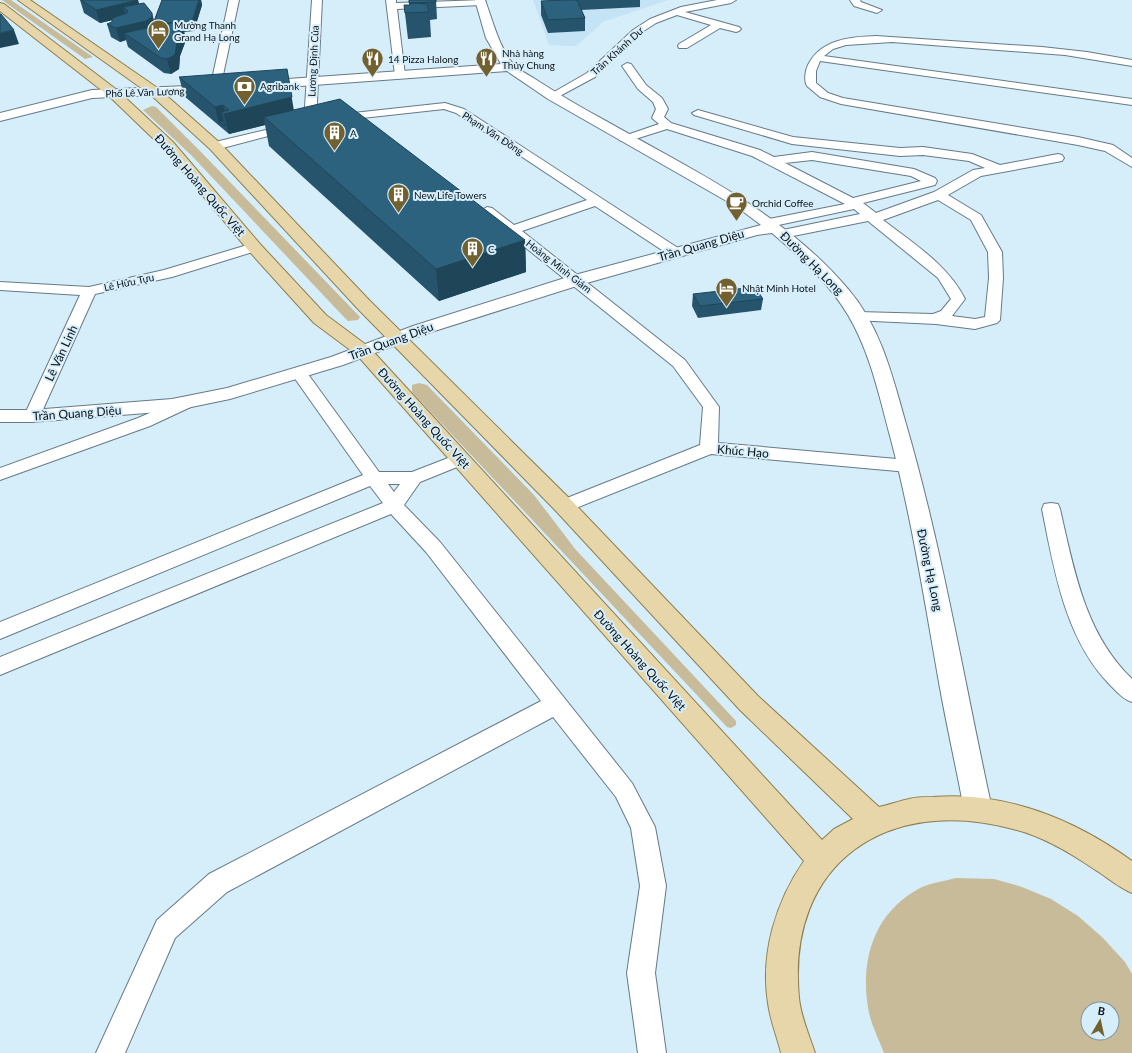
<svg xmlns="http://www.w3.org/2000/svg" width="1132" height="1053" viewBox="0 0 1132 1053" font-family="Lato,sans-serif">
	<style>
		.built { fill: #c4e3f4 }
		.green { fill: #c8bb99; fill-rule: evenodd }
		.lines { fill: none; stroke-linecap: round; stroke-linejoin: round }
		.street-casing { stroke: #667a86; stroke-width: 2 }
		.secondary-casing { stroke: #667a86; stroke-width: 2 }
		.primary-casing { stroke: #8e7f50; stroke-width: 2 }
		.street { fill: #fff; fill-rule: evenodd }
		.secondary { fill: #fff; fill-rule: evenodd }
		.primary { fill: #e6d6a9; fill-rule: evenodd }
		.wall { fill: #26546c }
		.shaded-wall { fill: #1f4558 }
		.building { fill: #2c627d; stroke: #1f4558 }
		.labels { text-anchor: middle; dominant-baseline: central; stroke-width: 4; stroke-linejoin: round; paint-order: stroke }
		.far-poi-label { font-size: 10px; fill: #0a1216; stroke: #d6edfa; text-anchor: start }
		.far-street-label { font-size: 10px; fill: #0a1216; stroke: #d6edfa }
		.street-label { font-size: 12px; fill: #0a1216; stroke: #d6edfa }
	</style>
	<rect width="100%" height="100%" fill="#d6edfa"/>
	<path class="built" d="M533,0h135l-65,22 -27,24 -27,-1z"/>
	<path class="green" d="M2,0h9l82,57 -8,2z
		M152,106l4,1 46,46 158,164 -2,3 -10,1 -6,-6 -151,-160 -48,-45z
		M419,383l8,2 107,110 42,55 160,171v4l-5,3 -4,-1 -315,-335v-7z
		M956,878l38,1 28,8 29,12 27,17 24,21 23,25 7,12v79h-248c-5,-13 -12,-27 -15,-40 -10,-51 4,-100 51,-125 10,-5 25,-7 36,-10zM1088,1009h24v24h-24z"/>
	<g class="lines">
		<defs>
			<path id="street" d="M229,0h10l-19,89 -5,3 -5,-3z
				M312,0h10l-6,122 -6,3 -6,-3z
				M386,0h10v3l88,-3 2,2 -5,3 -84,4 8,66 -5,3 -5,-3z
				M717,0h19l-5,3 -46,9 54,15 2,2 -2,2 -3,1 -16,-4 -33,20h-8l-1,-2 1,-2 32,-19 -34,-10 -21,8 -17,11 -44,43 -39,21h-8l-1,-2 40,-23 46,-43 17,-11 31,-12z
				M850,0h10l1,2 21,8 -5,3 -23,-7z
				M876,36l166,11 45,5 45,8v6l-67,-11 -173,-13 -46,3 -13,4 -9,7 308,43v6l-312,-44 -4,10v12l12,10 15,5 235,39 35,8 19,13v9l-27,-16 -27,-6 -237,-41 -21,-7 -13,-11c-3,-5 -2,-15 1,-21 13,-26 42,-28 68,-29z
				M627,63l4,1 15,21 16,13 6,11 -4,8 7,6 89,27 14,7 38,-5 102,17 21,9 2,3 -2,4 -72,18 13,10 58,-21 39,-22 12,-2 -16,-7 -46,-6 -23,1 -108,-12 -98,-29 -2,-2 6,-3 95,27 107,11 23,-1 49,7 28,11 58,-11 4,1 2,3 -2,3 -81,15 -33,19 33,20 21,37 1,26 -3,42 -3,3 -22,6 -39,-5 -83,-4 -3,-3 3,-3 5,-2 75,2 8,-3 10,-12 -13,-21 -70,-57 -85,17 -5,-1 -2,-3 2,-3 82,-17 -6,-5 -85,18 -5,-1 -2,-3 2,-3 81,-16 -93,-48 -85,-27 -38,12h-8l-2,-2 2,-2 38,-13 -7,-6 4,-9 -3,-7 -15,-13 -16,-23zM812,160l99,16 10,5 -68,17 -68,-35zM938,200l33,20 17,32 1,26 -4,39 -10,2 -23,-3 13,-17c-17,-34 -52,-56 -82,-79z
				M445,103l19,6 217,141 2,3 -2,3h-10l-76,-50 -73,25 163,129 34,47 -1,36 190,17 6,2 3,4 -3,4 -6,2 -197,-18 -140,56 -7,2 -7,-2 -2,-4 2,-4 143,-57 3,-38 -30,-41 -193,-155 7,-4 5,1 22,17 73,-25 -131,-87 -12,-4 -109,12 -6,-3 6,-3z
				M291,124l6,3 -2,2 -80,21 -6,-4 2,-3z
				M254,243l5,1 2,3 -2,3 -87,27 -77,17 -55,122 -2,4 -6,1 -6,-1 -2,-4 56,-121 -80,-5v-8l89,5 75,-17z
				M299,368l6,2 74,102h33l49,-19 6,2 3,4 -3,4 -47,19 -16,23 36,37 192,241 23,44 11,59 -11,87 11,80h-28l-11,-80 13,-87 -9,-58 -15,-31 -63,-80 -326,175 -52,46 -50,115h-29l61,-133 52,-46 332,-173 -115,-149 -35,-38 -391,161v-18l383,-154 -13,-17 -370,153v-17l363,-147 -72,-102 2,-3zM388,484h12l-6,8z
				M189,396l6,1 2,4 -2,4 -45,21 -150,54v-12l138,-50z
				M1051,503l7,1 2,5c14,61 25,125 72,170v23c-9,-3 -14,-9 -21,-16 -46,-46 -57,-117 -69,-177l2,-5z"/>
			<path id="secondary" d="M475,0h10c7,19 15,50 29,65 6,6 15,10 21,14 23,15 47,29 71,42 86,49 177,91 242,168 33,38 45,89 58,135 37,127 58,257 86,385l-4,9 -10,4 -10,-4 -4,-9c-7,-37 -15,-73 -22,-110 -16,-88 -29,-177 -52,-263 -11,-41 -20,-84 -42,-121 -19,-32 -48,-58 -76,-82l-15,2 -174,49 -158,50 -82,31 -113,34 -58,12 -140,11h-32v-12h32l140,-11 55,-11 104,-31 82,-31 158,-50 190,-51 -24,-18 -189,-108 -41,-28 -248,18 -6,-4 6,-4 242,-17 -15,-26z
				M212,85l6,4 -2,3 -124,6 -92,23v-8l92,-23z"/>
			<path id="primary" d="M18,0h12l129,89 61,54 150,158 202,200 186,195 121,111c10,-2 20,-6 30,-8 7,-2 16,-2 24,-2 72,-6 141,22 199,64v32c-14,-6 -25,-16 -38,-24 -25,-17 -52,-33 -81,-40 -125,-34 -227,33 -214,169 2,19 10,37 16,55h-34c-4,-17 -11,-33 -13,-50 -8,-49 8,-102 36,-142l-447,-506 -43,-32 -66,-73 -85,-102 -54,-52 -109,-85v-8l4,1 113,86 56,52 87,102 66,71 43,32 453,493 12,-11 19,-10 -113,-109 -184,-199 -198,-202 -148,-160 -59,-54z"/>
		</defs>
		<use href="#street" class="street-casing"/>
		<use href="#secondary" class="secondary-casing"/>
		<use href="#primary" class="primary-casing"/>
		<use href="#street" class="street"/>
		<use href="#secondary" class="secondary"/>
		<use href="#primary" class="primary"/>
	</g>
	<path class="wall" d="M80,0h58l1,4 15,17 8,-21h39l1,5 -8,26 -10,1 2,8 -6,16 -1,13 -8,5 -7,-1 -36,-26 -2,-7 -6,2 -9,-5 -4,-13 5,-2v-2l-12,3 -16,-10z
		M409,0h27l1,19 -7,1 1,17 -23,2 -4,-34h5z
		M561,0h79v7l-59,3 4,8v13l-37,2 -7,-18v-14z
		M179,77l115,33 231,130 1,32 -87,29 -170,-155 -4,-21 -36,9 -45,-38z
		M693,294l70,5 -2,11 -63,8 -6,-12z"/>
	<path class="shaded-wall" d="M138,0l3,14 -13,-3 -5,-4 3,10 -26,6 -4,-13z
		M199,0h2l1,5 -8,26 -2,-9z
		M152,13l3,11h-2l2,7 -31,2 2,7 -6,2 -4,-14z
		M183,26l3,14 -6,16 -1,13 -8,5 -4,-15 10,-17z
		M14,30l5,14 -19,4v-15z
		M287,69l8,48h-31l1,8 -36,9 -5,-20 -3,-2 4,14 -6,-4 1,5 -5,-20 8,-2 2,9z
		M525,240l1,32 -87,29 -3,-32z"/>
	<path class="building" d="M81,0h57l-42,10z
		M162,0h37l-7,22 -14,1 -2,-1 -7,1 -16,1z
		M409,0h27v2l-27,1z
		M566,0h11l8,18 -37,2 -7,-19z
		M144,3l8,10v4l-6,4 -30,7 -9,-4 5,-2v-3l3,-2 12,-4 1,-2 -5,-4z
		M410,3l17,1 2,8 -24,1 -1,-8h6z
		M0,14h1l13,16 -14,3z
		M176,22l7,4 -6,16 -2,13 -8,4 -6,-1 -37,-25z
		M287,69l5,28 -68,17 -3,-2 8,-2 -6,-5 -8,2 -36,-30z
		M340,99l185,141 -89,29 -172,-152z
		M223,121l2,5 -6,-4z
		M755,287l8,12 -63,7 -7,-12z"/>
	<defs>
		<symbol id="hotel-pin" viewBox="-11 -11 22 30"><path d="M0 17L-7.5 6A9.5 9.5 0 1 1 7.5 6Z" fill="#72612f" stroke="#d6edfa"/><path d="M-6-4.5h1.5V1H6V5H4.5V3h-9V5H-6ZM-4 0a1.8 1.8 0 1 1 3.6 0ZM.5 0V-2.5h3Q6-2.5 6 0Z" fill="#fff"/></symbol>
		<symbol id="restaurant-pin" viewBox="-11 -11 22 30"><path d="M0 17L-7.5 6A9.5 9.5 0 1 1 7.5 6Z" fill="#72612f" stroke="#d6edfa"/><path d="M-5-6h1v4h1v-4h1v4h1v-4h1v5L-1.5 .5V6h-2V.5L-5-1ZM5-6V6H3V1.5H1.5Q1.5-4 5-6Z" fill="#fff"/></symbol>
		<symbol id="bank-pin" viewBox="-11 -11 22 30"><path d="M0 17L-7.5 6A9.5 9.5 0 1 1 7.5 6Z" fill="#72612f" stroke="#d6edfa"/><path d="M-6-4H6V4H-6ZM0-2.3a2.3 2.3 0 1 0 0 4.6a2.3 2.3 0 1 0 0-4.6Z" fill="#fff"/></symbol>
		<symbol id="building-pin" viewBox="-11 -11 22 30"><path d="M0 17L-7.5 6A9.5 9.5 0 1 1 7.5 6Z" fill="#72612f" stroke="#d6edfa"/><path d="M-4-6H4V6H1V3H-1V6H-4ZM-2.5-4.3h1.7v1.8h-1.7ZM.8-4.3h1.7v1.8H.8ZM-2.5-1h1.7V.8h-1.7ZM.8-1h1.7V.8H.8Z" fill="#fff"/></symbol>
		<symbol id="cafe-pin" viewBox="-11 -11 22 30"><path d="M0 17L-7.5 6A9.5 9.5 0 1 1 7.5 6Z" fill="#72612f" stroke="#d6edfa"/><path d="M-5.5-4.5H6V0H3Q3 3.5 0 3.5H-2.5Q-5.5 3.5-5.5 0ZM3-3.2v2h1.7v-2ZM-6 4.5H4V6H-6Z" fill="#fff"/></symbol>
	</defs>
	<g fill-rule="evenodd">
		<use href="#hotel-pin" x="146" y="18" width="25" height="34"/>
		<use href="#restaurant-pin" x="360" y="46" width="25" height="34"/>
		<use href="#restaurant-pin" x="474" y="46" width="25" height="34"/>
		<use href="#bank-pin" x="232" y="74" width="25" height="34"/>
		<use href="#building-pin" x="322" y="120" width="25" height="34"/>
		<use href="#building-pin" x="386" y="182" width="25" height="34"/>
		<use href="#cafe-pin" x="724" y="190" width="25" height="34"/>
		<use href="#building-pin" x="460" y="236" width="25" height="34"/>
		<use href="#hotel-pin" x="714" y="276" width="25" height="34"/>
	</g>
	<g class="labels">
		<g class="far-poi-label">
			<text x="174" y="25">Mường Thanh<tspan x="174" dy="12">Grand Hạ Long</tspan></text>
			<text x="502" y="53">Nhà hàng<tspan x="502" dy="12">Thủy Chung</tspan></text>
			<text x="388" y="59">14 Pizza Halong</text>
			<text x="260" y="86">Agribank</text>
			<text x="350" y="133">A</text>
			<text x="414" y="195">New Life Towers</text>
			<text x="752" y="203">Orchid Coffee</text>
			<text x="488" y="249">C</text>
			<text x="742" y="288">Nhật Minh Hotel</text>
		</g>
		<g class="far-street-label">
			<text transform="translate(617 51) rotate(-42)">Trần Khánh Dư</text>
			<text transform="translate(313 61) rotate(-87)">Lương Định Của</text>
			<text transform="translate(145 92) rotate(-2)">Phố Lê Văn Lương</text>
			<text transform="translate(493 133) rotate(33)">Phạm Văn Đồng</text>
			<text transform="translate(559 266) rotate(38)">Hoàng Minh Giám</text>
			<text transform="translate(129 282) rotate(-12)">Lê Hữu Tựu</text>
		</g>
		<g class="street-label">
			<text transform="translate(200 185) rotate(49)">Đường Hoàng Quốc Việt</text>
			<text transform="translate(701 245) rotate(-16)">Trần Quang Diệu</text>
			<text transform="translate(812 263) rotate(45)">Đường Hạ Long</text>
			<text transform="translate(391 341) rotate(-20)">Trần Quang Diệu</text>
			<text transform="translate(61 353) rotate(-65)">Lê Văn Linh</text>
			<text transform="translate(77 413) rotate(-4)">Trần Quang Diệu</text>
			<text transform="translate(424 418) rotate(48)">Đường Hoàng Quốc Việt</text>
			<text transform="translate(743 451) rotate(5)">Khúc Hạo</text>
			<text transform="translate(930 570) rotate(78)">Đường Hạ Long</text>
			<text transform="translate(640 660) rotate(48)">Đường Hoàng Quốc Việt</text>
		</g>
	</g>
	<g transform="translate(1100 1021) rotate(9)"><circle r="19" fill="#d6edfa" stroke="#84959f"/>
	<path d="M0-3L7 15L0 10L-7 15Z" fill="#72612f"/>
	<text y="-6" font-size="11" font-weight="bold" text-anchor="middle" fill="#0a1216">B</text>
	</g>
</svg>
